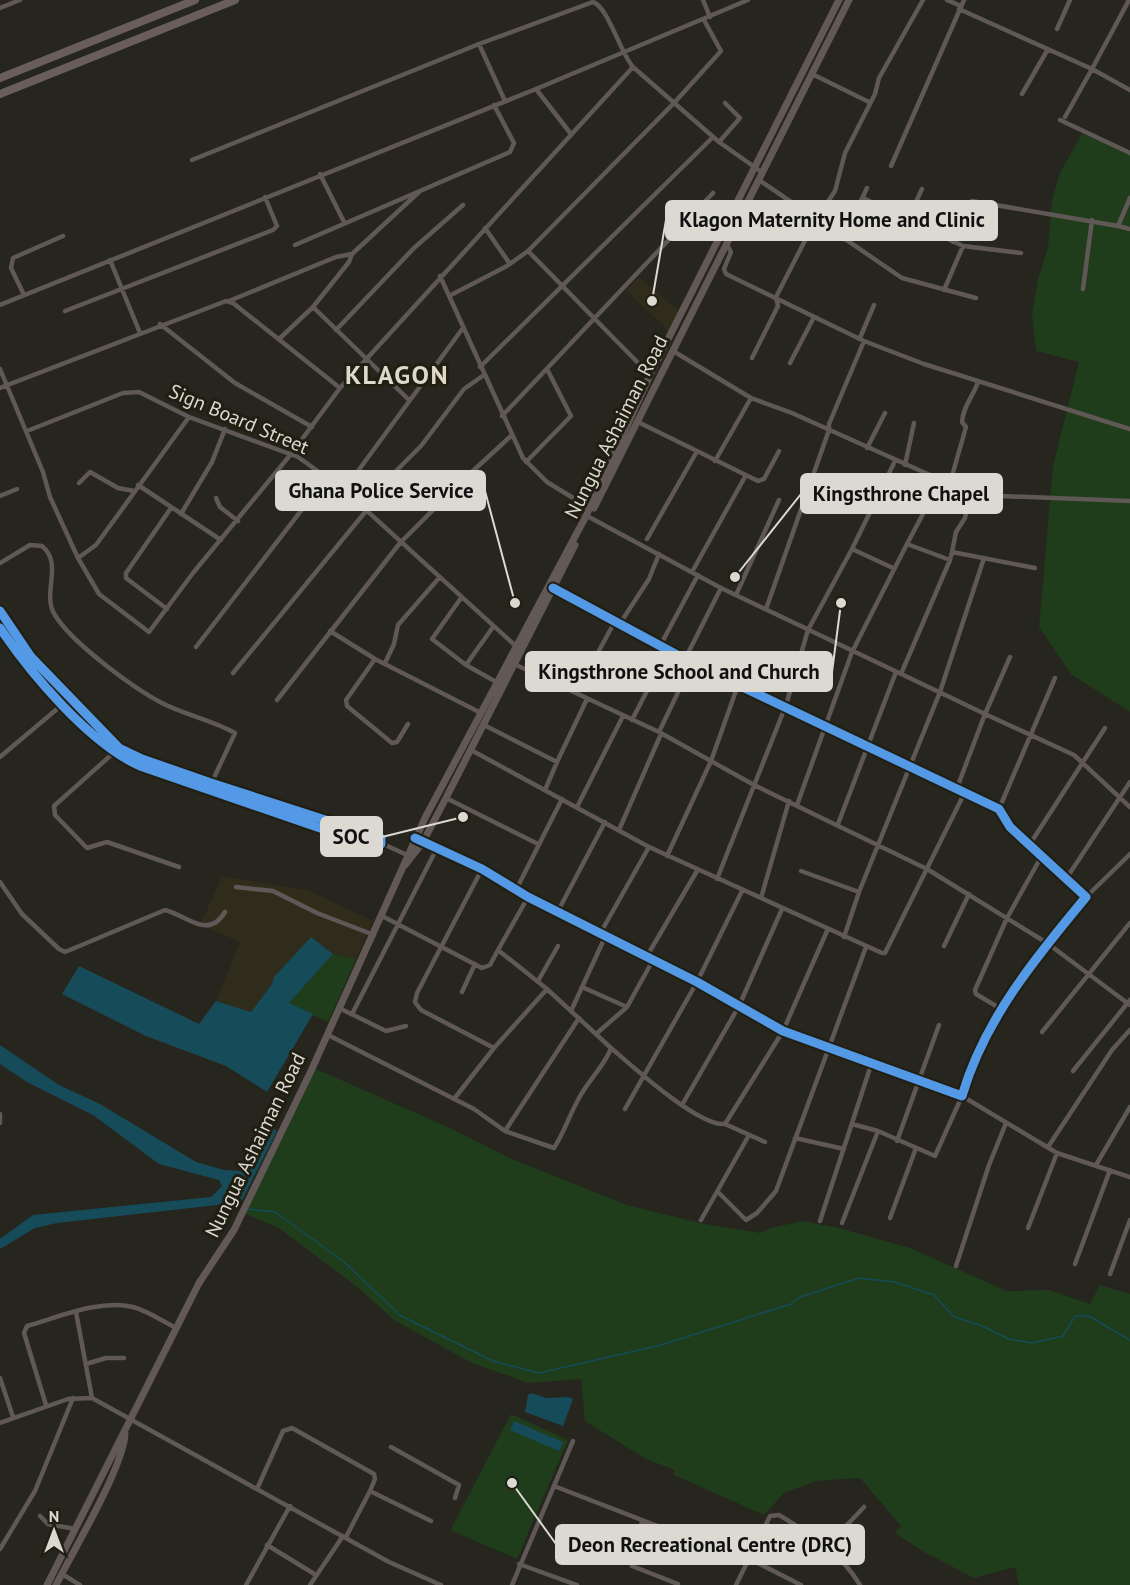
<svg xmlns="http://www.w3.org/2000/svg" width="1130" height="1585" viewBox="0 0 1130 1585" font-family="'PT Sans',sans-serif">
	<style>
		.built { fill: #302c1b }
		.green { fill: #1f3c1b }
		.water { fill: #164c59 }
		.lines { fill: none; stroke-linecap: round; stroke-linejoin: round }
		.stream { stroke: #164c59; stroke-width: 1.5 }
		.street { stroke: #605856; stroke-width: 4.5 }
		.primary { stroke: #625956; stroke-width: 7 }
		.highway { stroke: #695e5b; stroke-width: 8 }
		.cycleway-casing { stroke: #211e12; stroke-width: 13 }
		.cycleway { stroke: #5399e6; stroke-width: 9 }
		.labels { text-anchor: middle; dominant-baseline: central; stroke-width: 6; stroke-linejoin: round; paint-order: stroke }
		.street-label { font-size: 20px; fill: #dbd9d1; stroke: #211e12 }
		.district-label { font-size: 26px; font-weight: bold; letter-spacing: 1.5px; fill: #dddaca; stroke: #211e12 }
		.leader { fill: none; stroke: #dbd9d1; stroke-width: 2 }
		.callout-dot { fill: #dbd9d1; stroke: #211e12; stroke-width: 2 }
		.callout { fill: #dbd9d1; stroke: #dbd9d1; stroke-width: 2 }
		.callout-label { font-size: 21px; text-anchor: middle; font-weight: bold; fill: #111 }
	</style>
	<rect width="100%" height="100%" fill="#26251e"/>
	<path class="built" d="M639,277l40,34 -10,21 -43,-42z
		M222,876l86,14 65,31 -17,38 -23,-5 -22,-16 -37,39 -2,7 -21,28 -35,-11 24,-59 -40,-17z"/>
	<path class="green" d="M1082,133l48,22v557l-59,-38 -32,-47 14,-161 26,-104 -43,-11 -4,-38 6,-34 10,-31 4,-47 7,-26z
		M333,954l23,5 -28,63 -39,-19z
		M316,1069l134,59 64,32 113,45 78,19 56,9 9,-5 33,-7 36,7 71,20 97,43 42,-1 41,14 10,-19 30,9v291h-111l-4,-18 -41,11 -50,-26 -29,-19 6,-7 -41,-48 -44,3 -32,12 -20,22 -90,-40 1,-5 -29,-11 -61,-38 -4,-42 -53,4 -56,-20 -78,-43 -38,-34 -77,-58 -34,-14z
		M511,1414l57,26 -51,119 -65,-28v-4z"/>
	<path class="water" d="M311,937l22,17 -44,49 24,11 -46,78 -41,-26 -80,-30 -84,-42 17,-28 120,58 17,-23 35,11 21,-28 2,-7z
		M0,1045l59,40 41,19 96,58 28,8 18,1 26,-45 9,5 -39,77 -21,-3 -160,18 -22,5 -35,21v-10l33,-24 178,-18 11,-11 -3,-6 -60,-16 -66,-49 -66,-33 -27,-18z
		M532,1393l14,5 22,-1 5,2 -10,27 -38,-14 3,-17z
		M514,1421l49,21 -4,9 -49,-21z"/>
	<g class="lines">
		<path class="stream" d="M248,1209l27,3 69,50 57,54 92,45 46,12 122,-28 130,-41 9,-7 59,-19 36,4 39,13 20,22 26,8 29,14 23,4 31,-7 12,-20h14l41,24"/>
		<path class="street" d="M703,0l7,17
			M947,0l14,6
			M1129,0l-37,69 38,21
			M0,8l20,-8
			M959,9l133,60 -27,48
			M1057,29l13,-29
			M479,44l26,57
			M812,74l57,28
			M536,89l35,45
			M1022,94l26,-45
			M1060,120l70,33
			M719,142l21,-24 -15,-15
			M192,160l287,-116 114,-42c15,5 27,50 40,65l86,75 44,31
			M891,166l73,-166
			M320,174l24,48
			M759,180l143,98 74,20
			M863,198l100,48 58,7
			M908,219l14,-30
			M1118,226l12,3
			M485,228l25,36
			M843,239l24,-51
			M953,242l10,-36 9,-5 146,25 12,-28
			M295,245l215,-93 4,-9 -20,-38
			M727,245l4,7 -7,17 2,5 138,67 60,23 206,65
			M528,251l122,124
			M110,260l30,73
			M440,276l83,182 24,24 44,27
			M1083,289l9,-69
			M944,290l19,-44
			M24,295l-13,-27 2,-10 50,-22
			M449,296l58,-30 21,-15 146,-148 47,-52 -17,-31
			M229,301l107,-44 16,-3
			M0,305l536,-216 212,-89
			M313,307l96,93
			M65,311l208,-81 4,-4 -12,-29
			M160,324l75,59 77,44
			M336,330l78,-82 49,-43
			M860,338l14,-33
			M279,339l34,-32 36,-45 3,-8 67,-62
			M673,351l78,47 41,15 149,67 59,16 130,5
			M752,358l26,-52 -2,-9 39,-76 20,-30 10,-38 30,-59 4,-16 44,-78
			M790,363l24,-46
			M480,367l233,-230
			M0,369l43,103 7,25 28,61 18,-13 93,-128
			M0,388l226,-87 7,2 107,85
			M502,416l211,-223
			M638,422l120,59 6,-2 15,-28
			M27,431l96,-38 16,-1 50,25 109,40 46,33 174,158
			M867,448l18,-35
			M715,461l36,-63
			M526,462l45,-46 -24,-47
			M905,465l9,-42
			M79,483l11,-11 28,16 16,3
			M950,483l16,-56 -4,-5c1,-16 11,-25 16,-40
			M138,485l83,55
			M344,490l119,-162
			M0,496l17,-7
			M216,498l4,9 18,14
			M361,506l60,-60 43,-57 20,-14
			M181,514l31,-52 13,-33
			M589,517l132,71 264,126 25,-57
			M647,539l49,-86
			M907,544l34,-64
			M852,549l41,19
			M952,552l4,-20 9,-14 6,-28
			M78,558l21,36 50,38 44,-59 98,-119 49,-66 293,-321
			M0,563l30,-18 12,1c22,18 -1,48 13,69 16,27 78,73 107,88 23,12 50,17 73,30l-24,51
			M692,572l54,-97
			M736,595l43,-95
			M461,598l-29,41 34,26 32,18
			M167,609l-41,-31v-5l45,-65
			M766,609l63,-179v-6l35,-83
			M0,611l31,46 88,91 23,11 69,24 170,55v6l-58,-15 -183,-63c-51,-23 -109,-92 -140,-138
			M619,625l30,-46 10,-25
			M330,631l45,28 106,54
			M660,646l38,-71
			M196,647l131,-170
			M375,659l-29,41 1,6 45,37 5,-1 11,-18
			M685,659l36,-71
			M385,663l9,-19 4,-19 41,-47
			M512,663l147,69 95,53 173,84 120,74 83,62
			M466,665l27,-38
			M233,673l133,-162
			M901,674l49,-114
			M576,693l38,-70
			M277,700l123,-157 62,-62 49,-45
			M632,720l36,-70
			M484,725l73,37 30,-63
			M659,732l33,-69
			M119,748l-65,58 1,9 32,33 20,-6 72,25
			M471,750l178,97 233,106h3l80,-161
			M0,757l63,-53
			M957,788l28,-74 89,41 56,52
			M545,790l12,-28
			M446,798l92,46
			M797,805l55,-153 55,-108 43,16 2,-8 83,16
			M577,807l46,-91
			M999,809l56,-131
			M838,824l58,-152
			M619,830l42,-96
			M423,842l59,27 46,28 169,85 86,49 179,65c22,-76 74,-139 124,-199l-76,-70 -11,-18 -307,-146 -139,-75
			M381,843l26,12
			M1030,844l75,-116
			M667,856l44,-95 27,-76
			M482,869l-65,124 -2,9 6,8 73,38
			M801,871l58,21
			M717,879l69,-174 22,-75 44,-81 43,-88
			M1066,879l64,-97
			M0,882l22,32 37,35 6,3 100,-42c23,6 43,30 60,2
			M236,887l37,4 44,22 57,22
			M516,890l46,-91
			M1086,897l44,-43
			M761,898l28,-97
			M558,911l47,-89
			M382,916l100,52 8,-3 8,-15
			M601,932l48,-85
			M844,937l15,-45 81,-200 44,-134
			M944,946l25,-52
			M647,956l50,-85
			M538,981l20,-35
			M582,987l45,20
			M462,992l13,-28
			M339,1008l47,23 20,-5
			M1001,1009l-25,-15 -1,-4 32,-72 34,-61
			M571,1011l35,-76
			M352,1014l85,-166
			M1042,1032l88,-109
			M596,1034l31,-27 26,-47
			M328,1035l146,74 31,22 74,-113
			M611,1048c21,18 88,79 114,76l58,-93 44,-100
			M1073,1071l57,-71
			M454,1099l40,-51 53,-59 -49,-39 30,-53
			M682,1105l57,-99 43,-97
			M625,1109l72,-127 45,-91
			M0,1114v9
			M725,1124l40,18
			M852,1124l26,7 57,25 27,-60 95,57 73,24
			M505,1131l49,17c10,-15 15,-32 24,-48 8,-17 28,-36 33,-52l-64,-59
			M795,1138l49,11
			M897,1141l42,-116
			M1048,1147l64,-97 18,-20
			M1096,1165l34,-58
			M718,1192l28,28 11,-7 19,-22 90,-244
			M890,1218l26,-70
			M701,1220l48,-85
			M820,1221l52,-159
			M842,1223l36,-92
			M1028,1228l29,-75
			M1075,1264l35,-94
			M956,1266l33,-101 17,-42
			M1110,1274l20,-54
			M76,1312l16,86
			M86,1364l20,-6h18
			M0,1378l13,39
			M46,1405l-22,-72 3,-7c32,-9 73,-27 106,-19 15,4 29,14 43,21
			M0,1423l68,-24 24,-1 297,164 52,23
			M391,1447l68,38 -4,13
			M554,1486l181,70 13,2 53,27
			M257,1489l26,-58 9,-3 82,46 1,5 -5,12 61,30
			M40,1516l8,8 27,5
			M642,1521l-10,45 46,18
			M346,1537l24,-46
			M822,1544l26,-20 16,-17
			M267,1545l49,30
			M0,1549l35,-58 38,-93
			M519,1564l58,21
			M62,1574l18,11
			M246,1585l44,-79
			M310,1585l33,-49
			M512,1585l61,-144
			M736,1585l34,-69 9,-1c30,18 63,39 81,70"/>
		<path class="primary" d="M594,508l255,-508
			M405,865l18,-23 23,-44 129,-253
			M47,1585l152,-302 35,-53 77,-159 114,-253 161,-302 64,-141 189,-375
			M56,1585c17,-34 68,-119 69,-151"/>
		<path class="highway" d="M0,78l195,-78
			M0,94l235,-94"/>
		<defs>
			<path id="cycleway" d="M0,611l31,46 88,91 23,11 69,24 170,55v6l-58,-15 -183,-63c-51,-23 -109,-92 -140,-138
				M415,838l67,31 46,28 169,85 86,49 179,65c22,-76 74,-139 124,-199l-76,-70 -11,-18 -307,-146 -139,-75"/>
		</defs>
		<use href="#cycleway" class="cycleway-casing"/>
		<use href="#cycleway" class="cycleway"/>
	</g>
	<g class="labels">
		<g class="street-label">
			<text transform="translate(239 419) rotate(23)">Sign Board Street</text>
			<text transform="translate(616 427) rotate(-63)">Nungua Ashaiman Road</text>
			<text transform="translate(255 1145) rotate(-64)">Nungua Ashaiman Road</text>
		</g>
		<g class="district-label">
			<text x="397" y="374">KLAGON</text>
		</g>
	</g>
	<path class="leader" d="M652 301L666 220M515 603L485 491M735 577L801 494M841 603L832 672M463 817L382 837M512 1483L556 1544"/>
	<g class="callout-dot">
		<circle cx="652" cy="301" r="6"/>
		<circle cx="515" cy="603" r="6"/>
		<circle cx="735" cy="577" r="6"/>
		<circle cx="841" cy="603" r="6"/>
		<circle cx="463" cy="817" r="6"/>
		<circle cx="512" cy="1483" r="6"/>
	</g>
	<g class="callout">
		<rect x="666" y="201" width="331" height="39" rx="6"/>
		<rect x="276" y="471" width="209" height="39" rx="6"/>
		<rect x="801" y="474" width="201" height="39" rx="6"/>
		<rect x="526" y="652" width="306" height="39" rx="6"/>
		<rect x="321" y="817" width="61" height="39" rx="6"/>
		<rect x="556" y="1525" width="308" height="39" rx="6"/>
	</g>
	<g class="callout-label">
		<text x="832" y="227">Klagon Maternity Home and Clinic</text>
		<text x="381" y="498">Ghana Police Service</text>
		<text x="901" y="501">Kingsthrone Chapel</text>
		<text x="679" y="679">Kingsthrone School and Church</text>
		<text x="351" y="844">SOC</text>
		<text x="710" y="1552">Deon Recreational Centre (DRC)</text>
	</g>
	<g transform="translate(54 1531)" stroke="#211e12" stroke-width="4.5" paint-order="stroke">
	<path d="M0-4.5L10 22L0 15L-10 22Z" fill="#dbd9d1"/>
	<text y="-9" font-size="16" font-weight="bold" text-anchor="middle" fill="#dbd9d1">N</text>
	</g>
</svg>
